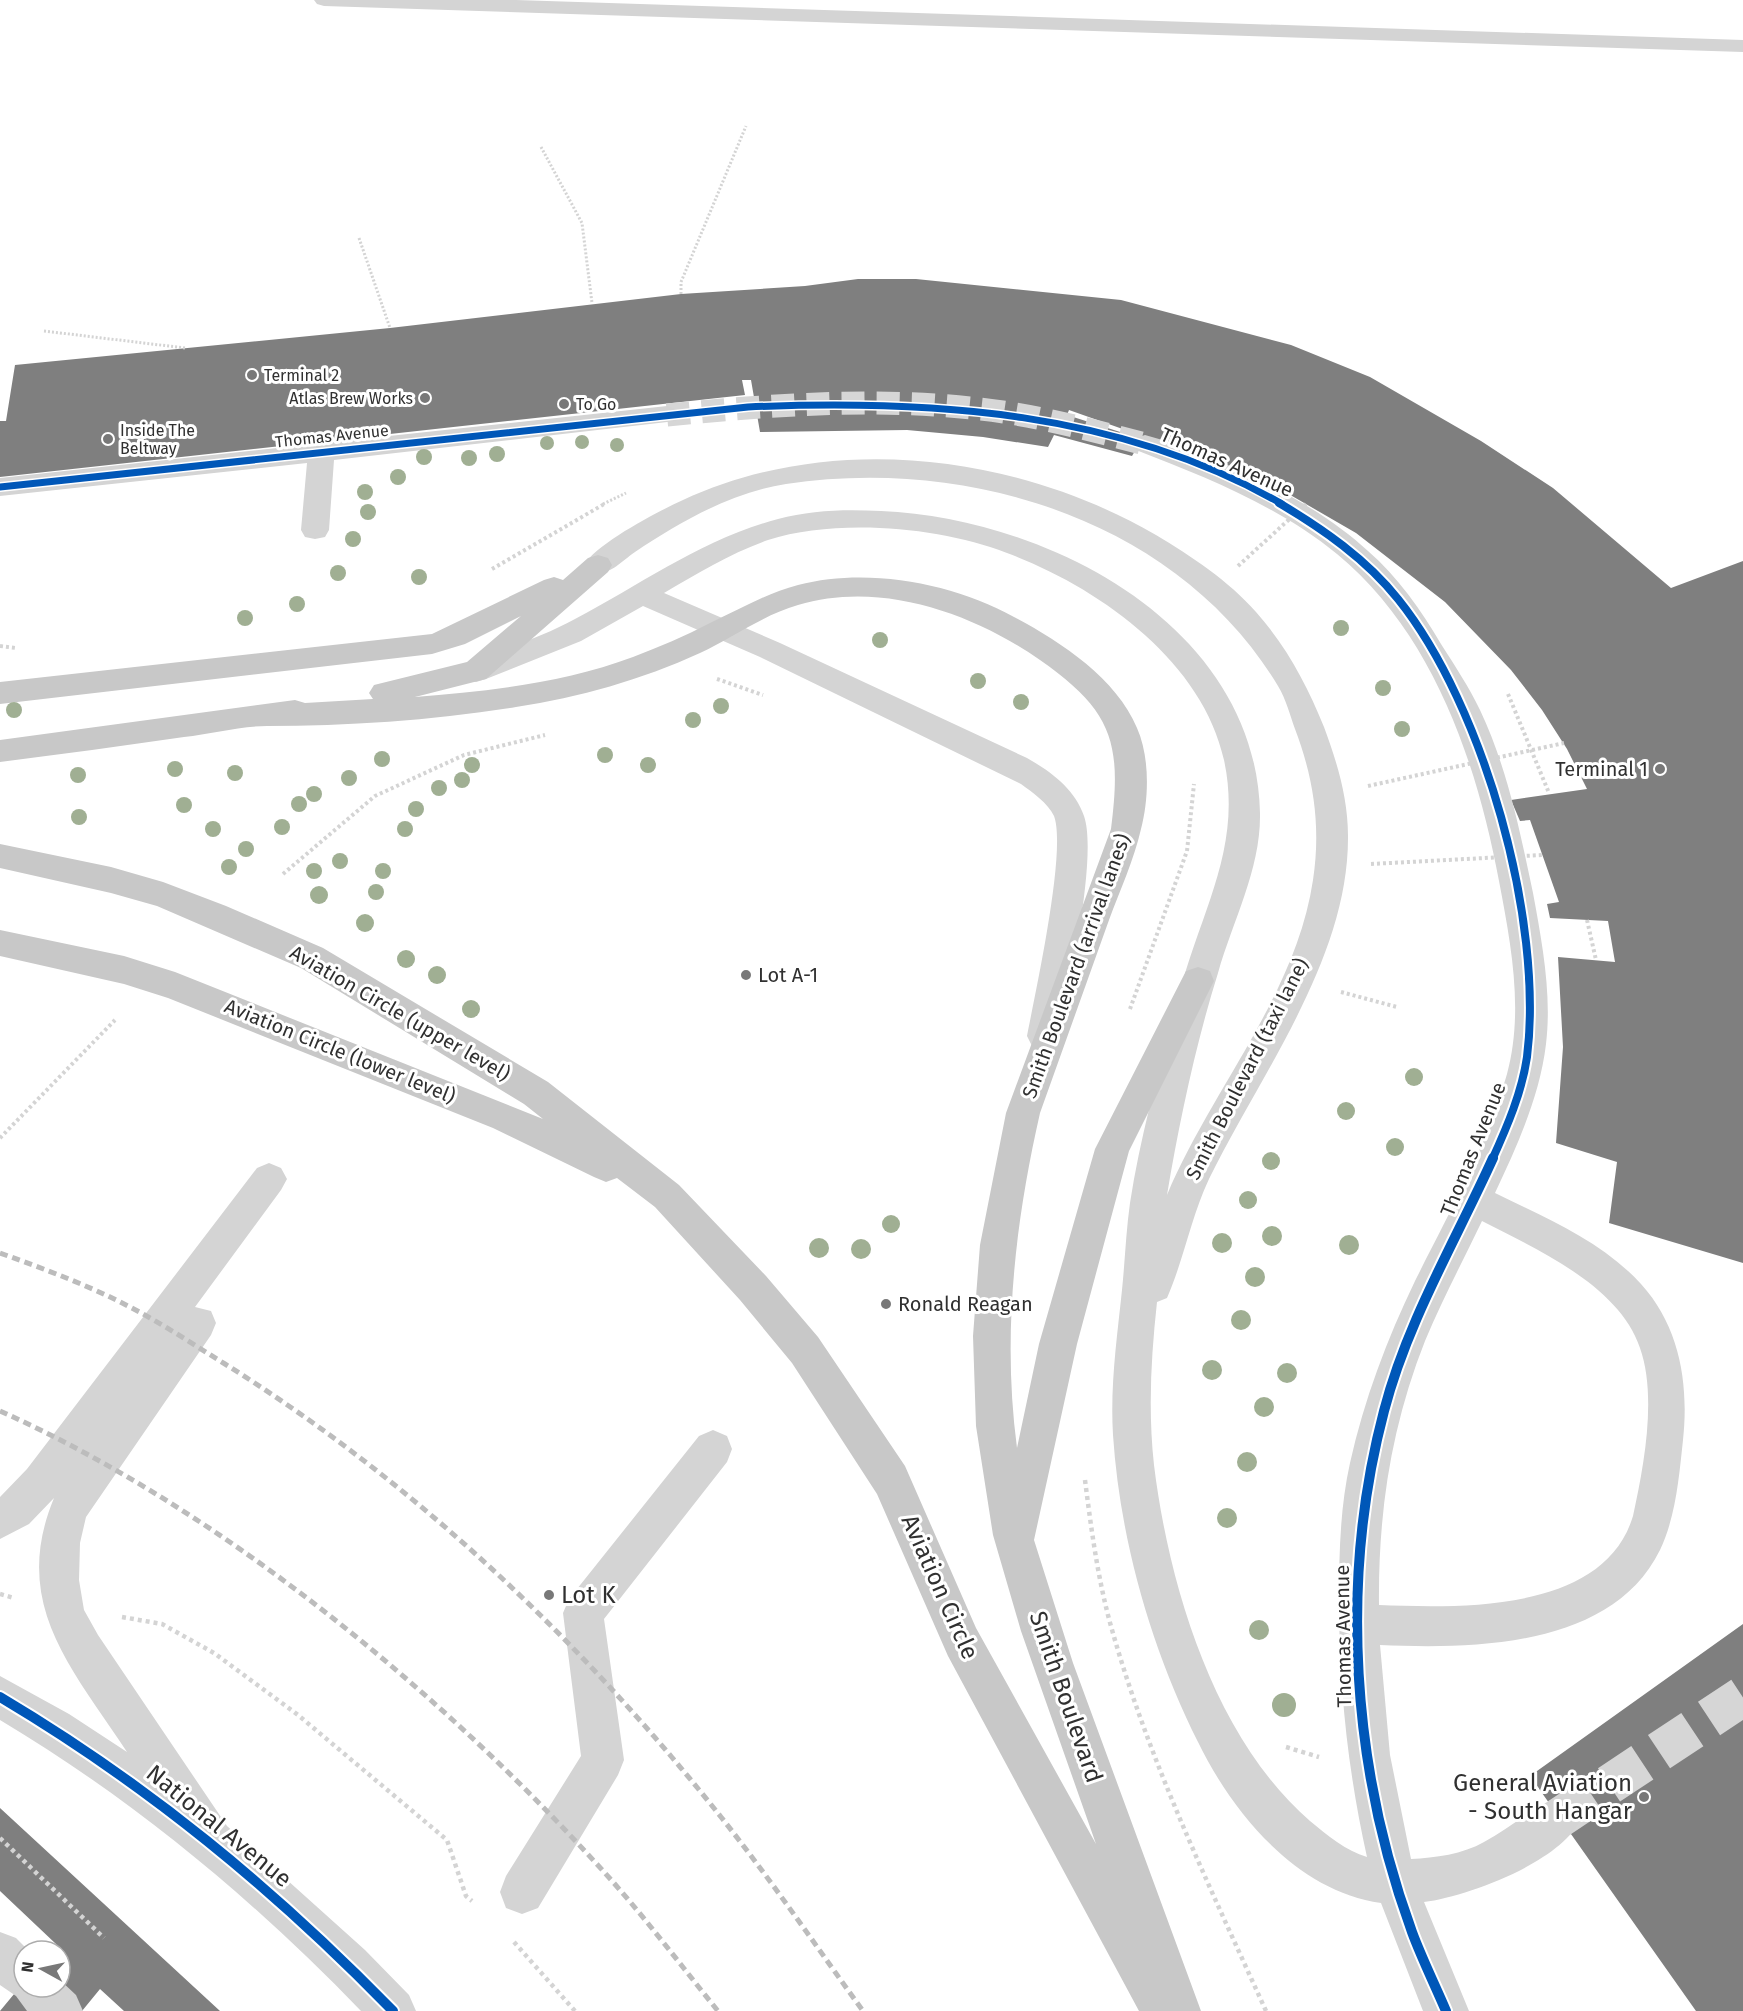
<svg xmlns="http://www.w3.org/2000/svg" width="1743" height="2011" viewBox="0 0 1743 2011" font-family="'Fira Sans',sans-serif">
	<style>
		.building { fill: #7f7f7f }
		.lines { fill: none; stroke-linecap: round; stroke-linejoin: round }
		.minor-tunnel-far1 { stroke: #d6d6d6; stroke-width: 23; stroke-dasharray: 23 12; stroke-linecap: butt }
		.minor-tunnel { stroke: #d6d6d6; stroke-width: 40; stroke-dasharray: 40 20; stroke-linecap: butt }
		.path-far2 { stroke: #d4d4d4; stroke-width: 3; stroke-dasharray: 2 2; stroke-linecap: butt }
		.path-far1 { stroke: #d4d4d4; stroke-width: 4; stroke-dasharray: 3 3; stroke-linecap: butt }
		.path { stroke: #d4d4d4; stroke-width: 4.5; stroke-dasharray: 4 4; stroke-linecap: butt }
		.minor { fill: #d4d4d4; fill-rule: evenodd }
		.major { fill: #c8c8c8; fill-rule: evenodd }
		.rail { stroke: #bcbcbc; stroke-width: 5; stroke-dasharray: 8 5; stroke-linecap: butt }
		.path-bridge { stroke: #d4d4d4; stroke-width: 4; stroke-dasharray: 3 3; stroke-linecap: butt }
		.cycleway-far2-casing { stroke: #fff; stroke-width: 10 }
		.cycleway-far1-casing { stroke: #fff; stroke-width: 12 }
		.cycleway-casing { stroke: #fff; stroke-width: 14 }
		.cycleway-far2 { stroke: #0057b8; stroke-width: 7 }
		.cycleway-far1 { stroke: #0057b8; stroke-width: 8 }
		.cycleway { stroke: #0057b8; stroke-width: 10 }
		.tree { fill: #a0af93 }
		.poi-dot { fill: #787878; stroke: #fff; stroke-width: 2 }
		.labels { text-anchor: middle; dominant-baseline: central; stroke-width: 6; stroke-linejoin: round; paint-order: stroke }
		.far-poi-label { font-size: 16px; fill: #303030; stroke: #fff; text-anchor: start }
		.far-street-label { font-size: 16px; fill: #303030; stroke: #fff }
		.street-label { font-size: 20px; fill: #303030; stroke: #fff }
		.poi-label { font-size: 20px; fill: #303030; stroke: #fff; text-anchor: start }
		.near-street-label { font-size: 24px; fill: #303030; stroke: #fff }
		.near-poi-label { font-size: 24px; fill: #303030; stroke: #fff; text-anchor: start }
	</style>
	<rect width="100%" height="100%" fill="#fff"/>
	<path class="building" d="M858,279h58l205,21 170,45 79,32 111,64 72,47 118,100 72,-27v702l-134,-40 8,-61 -61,-19 7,-96 -5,-90 57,5 -7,-41 -58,-3 -3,-14 12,-2 -29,-82 -10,1 -9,-21 76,-11 -20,-40 -25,-39 -31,-40 -66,-68 -89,-69 -95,-55 -192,-68 -2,5 75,24 -10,17 -78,-21 -6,12 -65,-10 -76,-7 -147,2 -9,-52h-9l3,15 -745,82v-56h6l9,-56 375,-37 291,-34 124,-8z
		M1743,1624v387h-47l-166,-235z
		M0,1808l220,203h-96l-24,-22 -18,22h-82l24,-29v5h36v-36h-10l6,-7 -56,-53z"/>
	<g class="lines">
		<path class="minor-tunnel-far1" d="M667,415c104,-10 209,-18 313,-6 56,6 111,21 165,35"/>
		<path class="minor-tunnel" d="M1559,1818l184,-122"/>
		<path class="path-far2" d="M541,147l41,76 10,80
			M359,238l31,90
			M681,294v-12l65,-156
			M44,331l141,17
			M603,504l23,-11"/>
		<path class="path-far1" d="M492,569l114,-66
			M0,646l16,2
			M717,679l46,16
			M1508,694l41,99
			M283,874l92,-78 89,-41 81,-20
			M1587,920l9,40
			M1341,992l56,15
			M1130,1009l57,-158 7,-67
			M0,1138l115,-118"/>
		<path class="path" d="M1085,1480c6,47 12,93 24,139 37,136 99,264 157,392
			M0,1594l14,4
			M122,1617l40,7 52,29 84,62 149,125 19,56 6,5
			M1286,1747l33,10
			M0,1838l104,100
			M514,1942l61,69"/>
		<path class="minor" d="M314,0h202l1227,40v12l-1419,-46 -7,-2z
			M667,406l9,3 4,6 -4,6 -342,39 -5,70 -4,7 -10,2 -10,-2 -4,-7 6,-67 -307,33v-18z
			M1145,435c72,20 168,65 223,116 30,26 53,59 73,93 14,22 28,43 39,66 27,57 40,121 53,183 9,49 19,101 13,151 -6,52 -29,102 -51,149 51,25 107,48 146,91 39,43 48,100 42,156 -4,37 -7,76 -23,110 -48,98 -187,99 -280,95l10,110 21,104c24,-1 52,-5 73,-17 26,-14 48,-34 75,-46l15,7 7,15c-18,43 -112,78 -157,84l45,109h-46l-42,-108c-84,-12 -148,-89 -183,-161 -47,-94 -78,-202 -85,-307 -3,-49 4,-97 9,-145 3,-29 4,-59 8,-87 11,-71 31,-140 49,-208 21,-83 64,-147 45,-235 -22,-100 -126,-173 -217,-207 -67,-26 -169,-35 -239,-13 -37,13 -70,33 -104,53l116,50 247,115c23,13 48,31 57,58 14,40 -16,173 -23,220l-5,10 -12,4 -12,-4 -5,-10c8,-42 40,-186 27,-220 -6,-13 -22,-24 -33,-32l-261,-127 -117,-51 -62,35 -95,38 -10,3 -10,-3 -4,-8 4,-8c36,-13 74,-25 109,-44 67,-35 127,-80 203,-100 33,-9 68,-10 103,-8 166,7 375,114 379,302 1,56 -27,107 -42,160 -22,70 -39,150 -51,222 44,-105 129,-200 146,-315 8,-53 1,-101 -18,-151 -5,-14 -9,-30 -17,-43 -99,-165 -309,-230 -492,-202 -54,8 -106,38 -151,68 -16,11 -27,26 -47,20l-4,-7c13,-22 75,-54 99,-65 149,-69 333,-46 473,35 35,21 73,46 100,77 31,35 51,73 68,115 13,35 24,71 24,109 1,122 -87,237 -139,343 -18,38 -25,80 -42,119l-10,4c-6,55 -9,108 -3,163 15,122 61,274 156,356 17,14 36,30 57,36 -19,-85 -28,-170 -28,-256 0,-46 1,-93 11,-138 14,-63 37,-124 65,-182 34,-68 71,-134 92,-207 17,-63 4,-130 -8,-193 -22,-118 -66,-248 -162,-327 -59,-48 -131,-77 -201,-104l-4,-6 4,-6zM1482,1221c54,28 137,64 158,127 17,48 4,118 -7,168 -29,97 -173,92 -254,89 -1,-92 12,-178 46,-264 17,-41 38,-80 57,-120z
			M269,1163l12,5 6,11 -6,11 -86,117 16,4 5,12 -5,12 -125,182 -6,26 -1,37 5,30 14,25 129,191 138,124 44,45 7,16h-55c-108,-112 -227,-211 -361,-291v-44l69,38 58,38c-55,-84 -117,-148 -73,-254l-25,26 -29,15v-42l27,-28 230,-301z
			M713,1430l14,6 5,13 -5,13 -123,157 20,141 -6,15 -80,133 -16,6 -16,-6 -6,-16 6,-16 75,-120 -18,-143 6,-14 130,-163z
			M0,1932l16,6 13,13h-5v36h36v-7l16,15 7,16h-56l-11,-15 -16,-11z"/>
		<path class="major" d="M598,555l10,3 4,7 -4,7 -122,107 -71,18c73,-6 149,-14 218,-40 26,-10 52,-21 77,-34 30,-14 57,-30 88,-38 70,-18 154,-2 216,32 47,25 102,61 123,111 13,29 12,71 4,101 -7,31 -21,61 -32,91 -23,64 -46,129 -69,193 -25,110 -38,222 -23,335l22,-104 56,-195 91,-178 12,-4 12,4 4,10 -85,170 -52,193 -43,196 39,123 128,348h-62l-191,-355 -71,-162 -85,-131 -52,-63 -85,-93 -38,-29 -11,4 -12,-5 -101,-49 -325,-130 -44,-14 -124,-28v-26l124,26 51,16 368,147 -19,-15 -223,-136 -144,-62 -46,-13 -111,-25v-24l111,23 52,15 63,24 97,42 225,134 131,103 87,91 52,61 87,129 71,162 120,216 -75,-213 -28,-96 -17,-109 -3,-90 7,-91 26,-132 105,-284c11,-86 2,-118 -71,-169 -67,-47 -160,-80 -242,-55 -35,10 -66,33 -98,48 -59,27 -120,44 -184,54 -81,13 -167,19 -249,19 -27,0 -56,8 -83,11 -61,9 -123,17 -184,25v-22l295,-40 10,3 68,-4 -4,-6 5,-8 93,-23 54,-46 -56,28 -33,10 -432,50v-22l432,-48 112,-54 10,-3 9,3 25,-22z"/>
		<path class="rail" d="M0,1253c44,16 88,32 130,54 33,17 64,38 95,57 192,120 356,277 496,453 50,63 95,129 142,194
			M0,1411c224,100 450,288 613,471 37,42 70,86 105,129"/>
		<path class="path-bridge" d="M1238,566l68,-62
			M1368,786l196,-43
			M1371,864l171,-9"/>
		<defs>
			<path id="cycleway-far2" d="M0,487l748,-80c182,-8 372,4 534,97"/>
			<path id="cycleway-far1" d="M1279,503c44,26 87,56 119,96 86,107 146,322 129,458 -5,35 -20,70 -35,103"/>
			<path id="cycleway" d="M0,1697c148,88 273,191 393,314
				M1446,2011c-11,-26 -24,-52 -34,-79 -60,-164 -73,-351 -28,-521 23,-89 71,-169 109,-253"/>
		</defs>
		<use href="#cycleway-far2" class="cycleway-far2-casing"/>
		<use href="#cycleway-far1" class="cycleway-far1-casing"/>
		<use href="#cycleway" class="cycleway-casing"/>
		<use href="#cycleway-far2" class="cycleway-far2"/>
		<use href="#cycleway-far1" class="cycleway-far1"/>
		<use href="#cycleway" class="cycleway"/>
	</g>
	<g class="tree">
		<circle cx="582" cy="442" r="7"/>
		<circle cx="547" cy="443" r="7"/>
		<circle cx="617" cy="445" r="7"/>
		<circle cx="497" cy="454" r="8"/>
		<circle cx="424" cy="457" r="8"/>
		<circle cx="469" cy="458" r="8"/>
		<circle cx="398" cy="477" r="8"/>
		<circle cx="365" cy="492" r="8"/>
		<circle cx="368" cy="512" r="8"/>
		<circle cx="353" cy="539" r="8"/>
		<circle cx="338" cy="573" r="8"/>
		<circle cx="419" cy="577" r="8"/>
		<circle cx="297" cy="604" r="8"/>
		<circle cx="245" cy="618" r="8"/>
		<circle cx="1341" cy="628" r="8"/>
		<circle cx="880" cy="640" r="8"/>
		<circle cx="978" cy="681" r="8"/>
		<circle cx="1383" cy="688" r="8"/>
		<circle cx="1021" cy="702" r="8"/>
		<circle cx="721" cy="706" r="8"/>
		<circle cx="14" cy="710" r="8"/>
		<circle cx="693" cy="720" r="8"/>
		<circle cx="1402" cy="729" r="8"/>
		<circle cx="605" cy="755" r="8"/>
		<circle cx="382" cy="759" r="8"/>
		<circle cx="472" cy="765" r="8"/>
		<circle cx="648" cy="765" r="8"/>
		<circle cx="175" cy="769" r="8"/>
		<circle cx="235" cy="773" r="8"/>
		<circle cx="78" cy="775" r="8"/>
		<circle cx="349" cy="778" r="8"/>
		<circle cx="462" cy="780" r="8"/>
		<circle cx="439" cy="788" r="8"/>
		<circle cx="314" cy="794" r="8"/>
		<circle cx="299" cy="804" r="8"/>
		<circle cx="184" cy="805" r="8"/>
		<circle cx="416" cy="809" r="8"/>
		<circle cx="79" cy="817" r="8"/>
		<circle cx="282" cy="827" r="8"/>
		<circle cx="213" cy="829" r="8"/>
		<circle cx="405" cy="829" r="8"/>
		<circle cx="246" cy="849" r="8"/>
		<circle cx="340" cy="861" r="8"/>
		<circle cx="229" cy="867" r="8"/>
		<circle cx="314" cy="871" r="8"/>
		<circle cx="383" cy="871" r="8"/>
		<circle cx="376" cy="892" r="8"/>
		<circle cx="319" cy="895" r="9"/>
		<circle cx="365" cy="923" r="9"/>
		<circle cx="406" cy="959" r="9"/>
		<circle cx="437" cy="975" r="9"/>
		<circle cx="471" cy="1009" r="9"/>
		<circle cx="1414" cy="1077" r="9"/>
		<circle cx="1346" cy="1111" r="9"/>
		<circle cx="1395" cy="1147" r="9"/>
		<circle cx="1271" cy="1161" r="9"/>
		<circle cx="1248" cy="1200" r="9"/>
		<circle cx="891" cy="1224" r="9"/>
		<circle cx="1272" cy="1236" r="10"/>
		<circle cx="1222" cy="1243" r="10"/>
		<circle cx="1349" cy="1245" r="10"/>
		<circle cx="819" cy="1248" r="10"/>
		<circle cx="861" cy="1249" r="10"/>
		<circle cx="1255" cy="1277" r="10"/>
		<circle cx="1241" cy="1320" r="10"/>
		<circle cx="1212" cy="1370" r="10"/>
		<circle cx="1287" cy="1373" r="10"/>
		<circle cx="1264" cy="1407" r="10"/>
		<circle cx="1247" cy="1462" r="10"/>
		<circle cx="1227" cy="1518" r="10"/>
		<circle cx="1259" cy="1630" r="10"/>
		<circle cx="1284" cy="1705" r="12"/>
	</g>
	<g class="poi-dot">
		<circle cx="252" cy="375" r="6"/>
		<circle cx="425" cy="398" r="6"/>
		<circle cx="564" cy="404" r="6"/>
		<circle cx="108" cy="439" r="6"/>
		<circle cx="1660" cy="769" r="6"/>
		<circle cx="746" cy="975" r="6"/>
		<circle cx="886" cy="1304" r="6"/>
		<circle cx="549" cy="1595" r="6"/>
		<circle cx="1644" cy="1797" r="6"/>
	</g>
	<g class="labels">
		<g class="far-poi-label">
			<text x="264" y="375">Terminal 2</text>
			<text x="413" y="398" text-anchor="end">Atlas Brew Works</text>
			<text x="576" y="404">To Go</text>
			<text x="120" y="430">Inside The<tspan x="120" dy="18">Beltway</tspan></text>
		</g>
		<g class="far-street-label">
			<text transform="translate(332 436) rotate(-6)">Thomas Avenue</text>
		</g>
		<g class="street-label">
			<text transform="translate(1227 462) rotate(24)">Thomas Avenue</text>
			<text transform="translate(1076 966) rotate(-70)">Smith Boulevard (arrival lanes)</text>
			<text transform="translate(400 1013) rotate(30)">Aviation Circle (upper level)</text>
			<text transform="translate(340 1051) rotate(22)">Aviation Circle (lower level)</text>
			<text transform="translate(1247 1069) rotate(-63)">Smith Boulevard (taxi lane)</text>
			<text transform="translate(1473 1149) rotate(-68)">Thomas Avenue</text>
			<text transform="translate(1343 1636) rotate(-91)">Thomas Avenue</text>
		</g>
		<g class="poi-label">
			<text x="1648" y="769" text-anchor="end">Terminal 1</text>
			<text x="758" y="975">Lot A-1</text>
			<text x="898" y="1304">Ronald Reagan</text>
		</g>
		<g class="near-street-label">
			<text transform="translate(940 1587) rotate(66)">Aviation Circle</text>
			<text transform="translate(1066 1697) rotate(71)">Smith Boulevard</text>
			<text transform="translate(219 1826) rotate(39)">National Avenue</text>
		</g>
		<g class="near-poi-label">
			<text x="561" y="1595">Lot K</text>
			<text x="1632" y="1783" text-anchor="end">General Aviation<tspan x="1632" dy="28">- South Hangar</tspan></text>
		</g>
	</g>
	<g transform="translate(42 1969) rotate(278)"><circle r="28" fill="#ffffff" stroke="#acacac" stroke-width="1.5"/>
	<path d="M0-4.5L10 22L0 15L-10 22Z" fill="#787878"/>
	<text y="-9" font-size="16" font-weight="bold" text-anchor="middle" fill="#303030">N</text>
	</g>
</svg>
